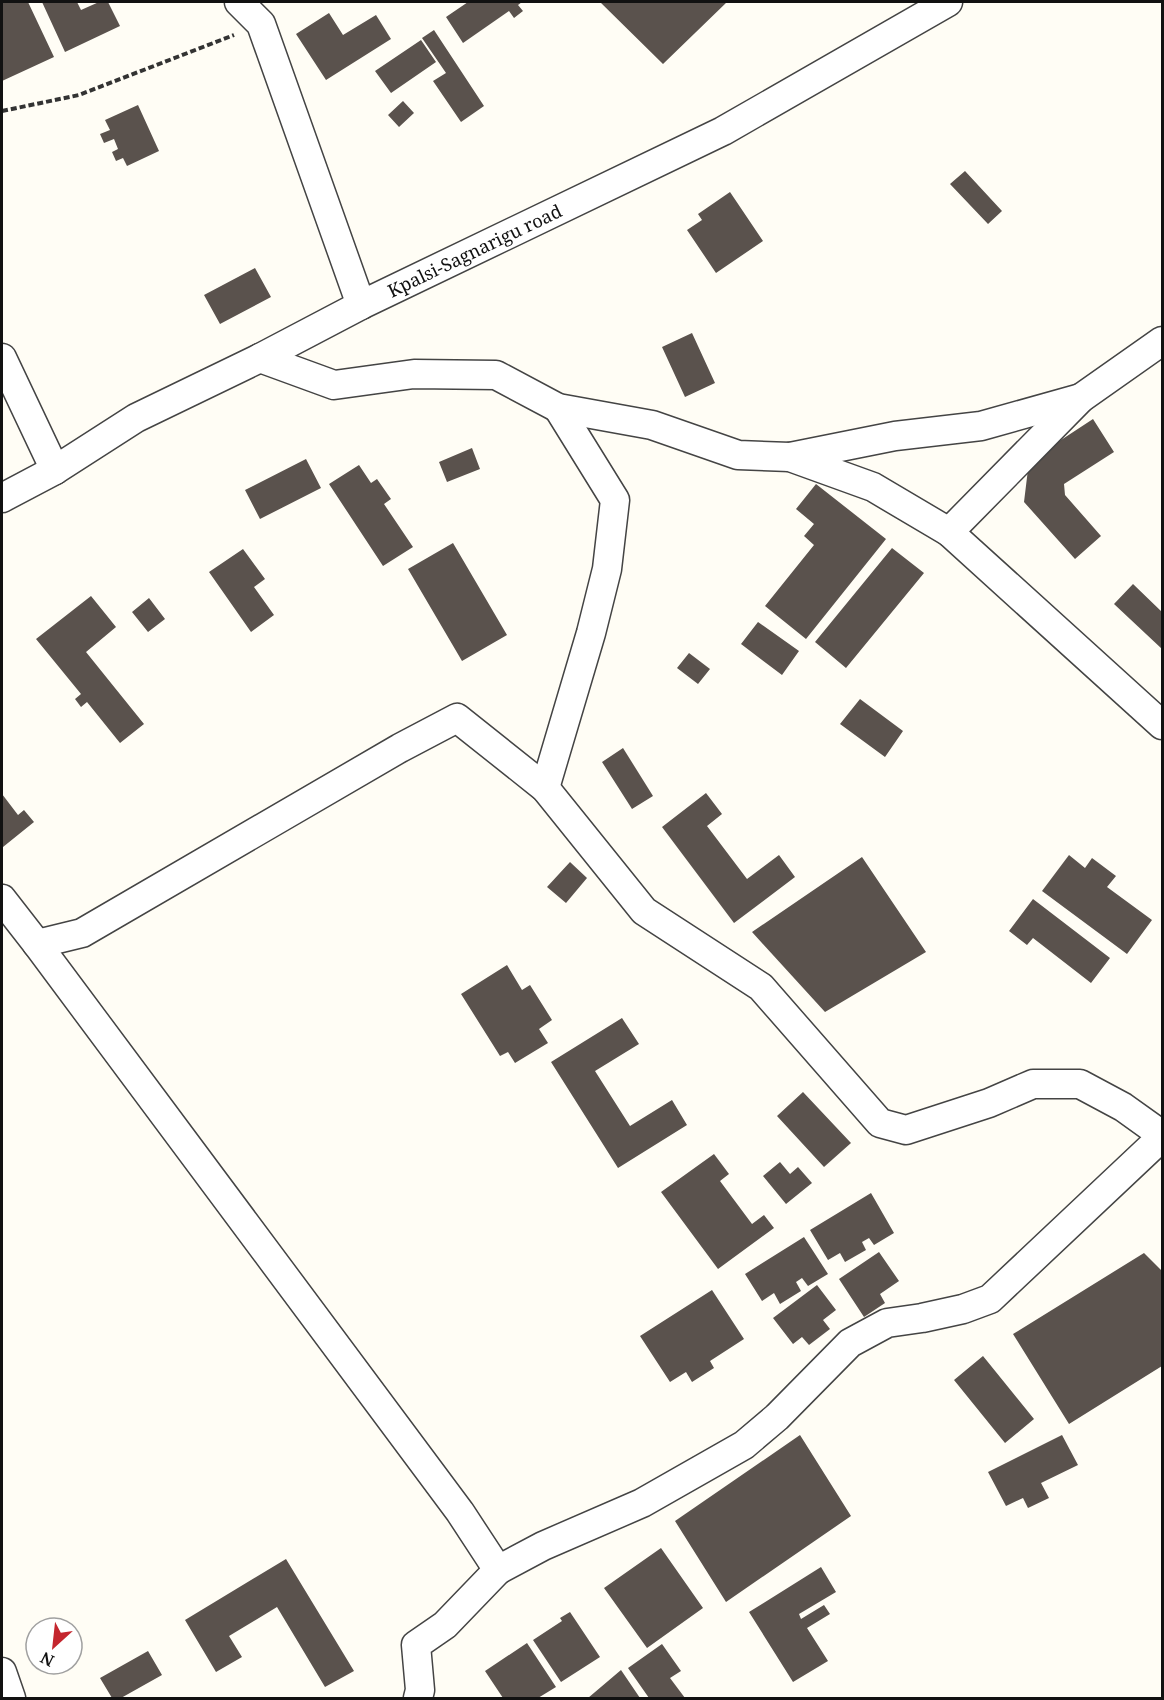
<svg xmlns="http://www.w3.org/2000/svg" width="1164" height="1700" viewBox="0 0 1164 1700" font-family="'Noto Serif',serif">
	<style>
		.building { fill: #5a524d }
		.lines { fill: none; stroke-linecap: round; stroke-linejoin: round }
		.street-casing { stroke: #444; stroke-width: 31 }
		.path { stroke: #333; stroke-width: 4; stroke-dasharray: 6 3; stroke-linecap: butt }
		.street { stroke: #fff; stroke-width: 28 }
		.labels { text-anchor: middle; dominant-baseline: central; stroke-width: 6; stroke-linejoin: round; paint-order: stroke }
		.street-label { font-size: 18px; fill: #111; stroke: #fff }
	</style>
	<rect width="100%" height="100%" fill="#fffdf5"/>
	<path class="building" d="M2,2h26l26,55 -52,24z
		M42,2h35l4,8 18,-8h9l12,24 -55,26z
		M468,2h54l-4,3 5,6 -9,7 -5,-7 -46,32 -17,-26z
		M600,2h127l-64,62z
		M329,13l14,22 33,-20 15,24 -65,41 -30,-46z
		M434,30l50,76 -23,16 -28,-41 13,-8 -24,-35z
		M421,40l15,22 -45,31 -16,-22z
		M403,101l11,12 -15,14 -11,-12z
		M138,105l21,46 -32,15 -4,-8 -7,3 -4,-9 6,-3 -4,-10 -10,4 -4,-9 10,-4 -5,-10z
		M965,171l37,40 -14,13 -38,-40z
		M730,192l33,49 -47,32 -29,-43 15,-10 -4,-6z
		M255,268l16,29 -51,27 -16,-29z
		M692,333l23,50 -30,14 -23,-50z
		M1093,419l21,33 -50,32 1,11 36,41 -26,23 -51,-57 5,-41z
		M472,448l8,21 -33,13 -8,-20z
		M306,459l15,29 -61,31 -15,-29z
		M359,465l12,18 6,-4 14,20 -7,5 29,43 -30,19 -54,-82z
		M816,484l70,55 -80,100 -41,-33 49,-61 -10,-9 10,-12 -18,-15z
		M453,543l54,92 -45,26 -54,-92z
		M892,548l32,25 -78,95 -31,-26z
		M243,549l22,30 -11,8 20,28 -23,17 -42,-60z
		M1133,584l29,28v37l-48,-45z
		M91,596l25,31 -30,25 58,72 -24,19 -33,-41 -6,5 -6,-8 6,-5 -45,-55z
		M149,598l16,21 -17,13 -16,-20z
		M758,622l41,29 -17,24 -41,-31z
		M689,653l21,16 -12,15 -21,-16z
		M860,699l43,32 -18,26 -45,-33z
		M623,748l30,48 -21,13 -30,-47z
		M706,793l16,21 -15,12 40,53 32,-24 16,22 -61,46 -72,-96z
		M2,794l16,21 6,-5 10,12 -31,25 -1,-2z
		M1069,855l16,13 7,-10 24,18 -9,11 45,33 -25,34 -85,-63z
		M862,857l64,95 -101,60 -73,-80z
		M570,862l17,16 -21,25 -19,-16z
		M1033,899l77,59 -19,25 -58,-45 -6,7 -18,-14z
		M507,965l15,25 8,-5 22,35 -13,9 9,14 -33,20 -7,-11 -8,4 -39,-62z
		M622,1018l17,26 -44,27 35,55 42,-26 15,25 -69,43 -67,-106z
		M803,1092l48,51 -27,24 -47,-51z
		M714,1154l15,20 -9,7 32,43 12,-9 10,13 -56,41 -57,-77z
		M780,1162l10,12 8,-7 14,16 -26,21 -23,-28z
		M871,1193l23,40 -20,12 -5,-7 -7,4 4,8 -21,12 -5,-9 -12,7 -18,-30z
		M804,1237l24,37 -20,12 -6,-8 -6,4 5,9 -21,13 -6,-11 -12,8 -17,-27z
		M879,1252l20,29 -19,13 5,9 -21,14 -25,-38z
		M1144,1253l18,18v95l-93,58 -56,-90z
		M817,1285l19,25 -13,10 7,9 -21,16 -7,-8 -9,7 -20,-26z
		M712,1290l32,49 -34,22 4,7 -22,14 -6,-10 -16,10 -30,-46z
		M983,1356l51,63 -29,24 -51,-63z
		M800,1435l51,81 -125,86 -51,-81z
		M1062,1435l16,30 -37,18 8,15 -21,10 -5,-10 -17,8 -18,-34z
		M661,1548l42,60 -56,40 -43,-60z
		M286,1559l68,112 -29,16 -48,-80 -48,29 13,21 -26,15 -31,-52z
		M821,1567l15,25 -37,22 2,5 23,-14 6,9 -23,14 21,33 -35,21 -44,-70z
		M570,1612l30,45 -39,25 -28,-42 29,-19 -2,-3z
		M527,1643l29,44 -18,11h-35l-18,-27z
		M662,1644l19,27 -11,7 15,20h-36l-21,-30z
		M148,1651l14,24 -41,23h-9l-12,-20z
		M621,1670l19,28h-52z"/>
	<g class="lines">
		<defs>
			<g id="street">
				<path d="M239,2l22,22 100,281"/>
				<path d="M2,358l53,112"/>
				<path d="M260,358l74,27 80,-11 82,1 62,33 94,17 86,30 52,2 83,30 76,45 213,193"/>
				<path d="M790,457l105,-21 86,-10 100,-28"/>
				<path id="s1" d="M2,498l53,-28 81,-52 124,-60 101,-53 362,-174 225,-129"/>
				<path d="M949,532l132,-134 81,-57"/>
				<path d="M545,788l46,-155 16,-64 8,-69 -57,-92"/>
				<path d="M2,899l35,45 423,568 38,58 45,-24 99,-43 102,-58 33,-28 73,-74 37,-20 35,-5 41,-9 27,-10 172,-162"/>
				<path d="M37,944l45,-11 318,-185 57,-30 88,70 99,123 117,76 119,136 26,7 83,-27 44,-19h47l43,23 39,28"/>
				<path d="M2,1672l9,26"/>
				<path d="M418,1698l2,-8 -4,-45 29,-20 53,-55"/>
			</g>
		</defs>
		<use href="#street" class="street-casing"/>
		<path class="path" d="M2,111l77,-16 155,-60"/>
		<use href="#street" class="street"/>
	</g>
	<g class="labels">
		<g class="street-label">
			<text stroke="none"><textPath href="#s1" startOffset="534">Kpalsi-Sagnarigu road</textPath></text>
		</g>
	</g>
	<rect width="1164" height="1700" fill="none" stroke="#111111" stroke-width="6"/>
	<g transform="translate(54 1646) rotate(207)"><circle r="28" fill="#ffffff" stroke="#a0a0a0" stroke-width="1.5"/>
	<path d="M0-4.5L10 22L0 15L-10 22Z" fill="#c4262e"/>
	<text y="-9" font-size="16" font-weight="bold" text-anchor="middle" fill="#111111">N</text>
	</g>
</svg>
